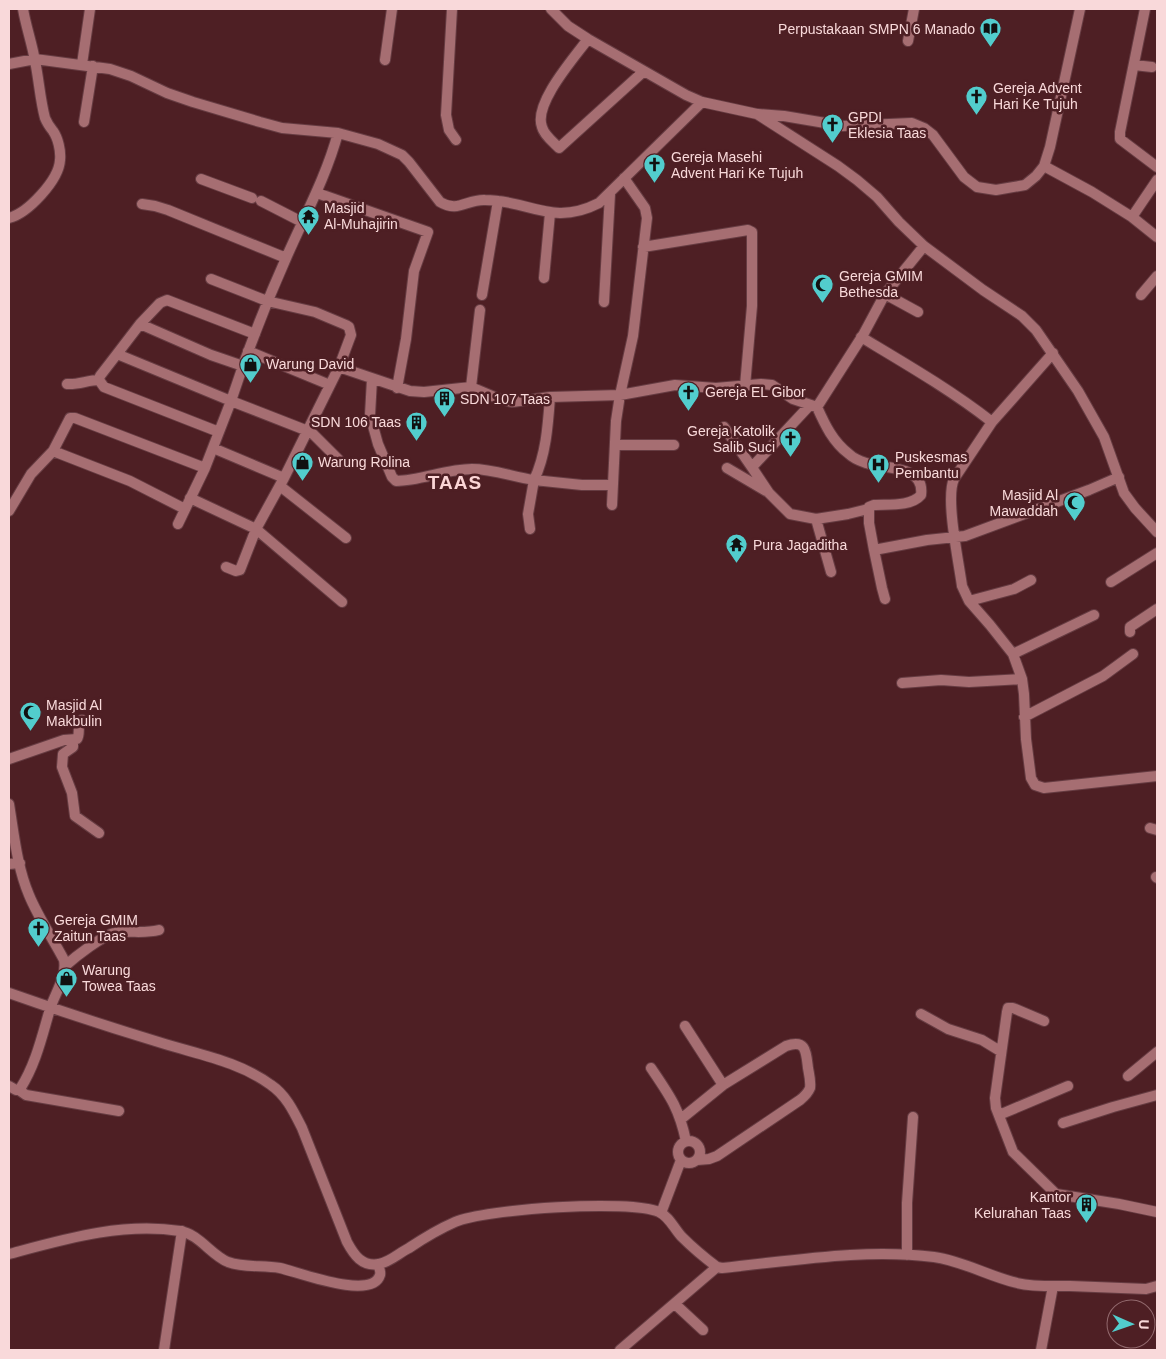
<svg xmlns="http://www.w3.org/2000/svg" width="1166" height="1359" viewBox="0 0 1166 1359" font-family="Helvetica,sans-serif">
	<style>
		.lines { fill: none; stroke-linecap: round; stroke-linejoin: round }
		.minor-casing { stroke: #663c42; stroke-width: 12 }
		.minor { stroke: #a66e72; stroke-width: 10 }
		.labels { text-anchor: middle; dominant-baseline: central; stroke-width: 5; stroke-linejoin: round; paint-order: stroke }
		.poi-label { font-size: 14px; fill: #f9d9da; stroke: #4e1f24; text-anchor: start }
		.district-label { font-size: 19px; font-weight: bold; letter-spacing: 1px; fill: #fbd5d6; stroke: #4e1f24 }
	</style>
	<rect width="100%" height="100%" fill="#4e1f24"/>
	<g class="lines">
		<defs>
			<path id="minor" d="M452,9l-6,106 3,15 7,10
				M551,9l17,17 20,13 98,56 16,7 55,12 81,52 19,14 20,17 22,25 25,24 59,44 39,26 14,14 42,61 26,46 20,56 11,15 22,24
				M1145,9l-25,123v7l37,28
				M588,39c-14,19 -55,65 -46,88 2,8 11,15 17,21l85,-77
				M908,41l6,-32
				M385,60l7,-51
				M9,64l26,-5 75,10 21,7 36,17 26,9 67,20 22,6 56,5 40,11 24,11 7,7 31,40c18,11 27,-3 45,-2 44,0 67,27 114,3l103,-101
				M82,64l8,-55
				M1134,65l18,2
				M758,114l26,2 59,10 69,-3 12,5 9,7 31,42 13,10 19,3 29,-5 11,-9 8,-10 6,-19 30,-138
				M84,122l9,-56
				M1044,166l48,26 40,25 25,20
				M201,179l51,19
				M317,193l111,39 -14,39 -8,68 -9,49
				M261,201l41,21
				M142,204l13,2 13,4 118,48
				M1132,217l25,-37
				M9,218c19,-5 50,-38 51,-58 1,-9 -2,-22 -7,-29 -4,-5 -6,-8 -8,-13 -5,-19 -6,-38 -10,-57 -3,-18 -9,-34 -12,-52
				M643,247l105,-17 4,2v74l-7,80
				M544,278l6,-65
				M211,279l56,22 48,11 31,13 3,2 2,8 -12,32
				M885,294l33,18
				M482,295l16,-94
				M1141,295l16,-19
				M604,302l6,-108
				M140,324l-23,30 114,47c16,-49 35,-98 56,-145 18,-41 39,-79 51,-123
				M861,337c45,27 90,53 131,85l61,-69
				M248,351l82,34
				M117,354l-17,22 -1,4 5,7 115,45
				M243,366l-32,-11 -71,-31 20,-21 7,-3 88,34
				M372,379l-2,36 8,29 14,33 4,4c24,0 50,-12 76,-12 21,0 41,8 62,11 12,-25 14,-55 16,-83
				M67,384c11,1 21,-4 32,-4
				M471,387l9,-77
				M810,405l-57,61v3l16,24 21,21 26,5 15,53
				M817,407c8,18 16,35 32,47 4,4 11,7 17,9 19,6 59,2 55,32 -10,12 -34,9 -47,10l-5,2v16l5,27 53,-10 38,-4 124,-46 30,-13
				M992,422l-38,57c-9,19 5,84 8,107l7,15 21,24 23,29 9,25 2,15 2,45 5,39 4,7 9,3 113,-12
				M724,427l29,42
				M308,429l34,34
				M615,445h59
				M213,448l71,30
				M53,451l77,30 55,28
				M727,468l39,23
				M280,486l66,52
				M190,498l66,31 28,-51 55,-111 71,24 14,1 47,-5 26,11 15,4 38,-5 70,-2 55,-10 41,3 45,-4 11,1 21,14 24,8 46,-72 22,-41 39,-48
				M612,505l4,-84 4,-26 13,-59 14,-118 -2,-10 -21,-30
				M9,511l22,-37 22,-23 17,-33h5l130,50 26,-67 77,30
				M816,519l32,-5 20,-5
				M178,524l27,-56
				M530,529l-2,-15 6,-34 48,5h30
				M874,550l8,38 3,11
				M226,567l10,4 4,-1 16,-41 86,73
				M1111,582l46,-29
				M969,601l45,-12 17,-9
				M1130,632v-5l27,-18
				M1013,654l81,-39
				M902,683l39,-3 28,2 53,-3
				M1024,717l79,-41 30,-22
				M73,740v7l-10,7 -1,13 10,26 3,23 24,17
				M9,759l55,-19 13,-1c4,-6 -1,-13 5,-19
				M9,804c5,30 8,63 20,91 9,22 24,44 35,65 3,17 -9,33 -14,49 -8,27 -14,55 -30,80l-4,1 -7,-4
				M1150,828l7,2
				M9,864l11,-1
				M1156,877l1,1
				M65,966c10,-9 38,-31 50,-33 14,-3 28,1 44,-3
				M9,993c51,18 103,35 156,51 36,11 75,18 106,41 15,10 23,27 31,43l45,114c7,13 15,25 32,22 11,-2 20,-11 30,-16 15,-10 30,-19 46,-26 30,-13 175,-23 204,-10 10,4 16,18 23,25 11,11 23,21 35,30l5,1c70,-7 142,-20 212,-11 29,4 54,19 83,26 17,4 36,3 53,3 25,1 51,2 76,3l11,-3
				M921,1014l27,15 34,11 18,11
				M1044,1021l-31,-13h-5l-1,4 -12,86 1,10 17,44 43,42 63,10 38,8
				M685,1026l38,59
				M651,1068c19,28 28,40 35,73
				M1128,1076l29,-24
				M19,1090l7,5 93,16
				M999,1115l69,-29
				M681,1119l42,-34 63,-39c20,-7 20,5 22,22 1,6 3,13 2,20 -2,5 -5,8 -10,12l-83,56 -8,3 -12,1
				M1063,1123l50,-16 44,-12
				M678 1152a11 11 0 1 1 22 0a11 11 0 1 1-22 0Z
				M661,1213l20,-53
				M9,1254c56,-15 113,-32 171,-23 19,3 31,24 48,31 17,6 34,3 52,6 18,4 92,33 100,7 1,-3 -1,-8 -2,-11
				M907,1255v-52l6,-86
				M675,1304l28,26
				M164,1350l18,-119
				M620,1350l97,-83
				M1041,1350l12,-64"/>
		</defs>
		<use href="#minor" class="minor-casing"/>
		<use href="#minor" class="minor"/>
	</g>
	<defs>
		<symbol id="library-pin" viewBox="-11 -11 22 30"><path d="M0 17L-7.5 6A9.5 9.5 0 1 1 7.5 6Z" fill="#52cdcd" stroke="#4e1f24"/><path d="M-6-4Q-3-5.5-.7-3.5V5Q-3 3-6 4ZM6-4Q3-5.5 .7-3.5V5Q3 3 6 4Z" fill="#111"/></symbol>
		<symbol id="church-pin" viewBox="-11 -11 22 30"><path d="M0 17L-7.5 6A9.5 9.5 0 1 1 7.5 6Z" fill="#52cdcd" stroke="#4e1f24"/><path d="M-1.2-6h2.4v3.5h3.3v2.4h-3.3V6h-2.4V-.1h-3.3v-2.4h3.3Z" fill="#111"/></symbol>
		<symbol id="temple-pin" viewBox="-11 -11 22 30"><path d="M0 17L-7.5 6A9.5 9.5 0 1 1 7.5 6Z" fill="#52cdcd" stroke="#4e1f24"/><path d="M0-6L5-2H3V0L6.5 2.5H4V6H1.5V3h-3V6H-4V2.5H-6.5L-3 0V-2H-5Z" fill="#111"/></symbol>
		<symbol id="mosque-pin" viewBox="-11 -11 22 30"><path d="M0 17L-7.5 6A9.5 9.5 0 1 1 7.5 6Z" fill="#52cdcd" stroke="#4e1f24"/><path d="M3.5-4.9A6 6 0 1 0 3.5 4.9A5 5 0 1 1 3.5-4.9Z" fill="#111"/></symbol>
		<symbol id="shop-pin" viewBox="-11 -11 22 30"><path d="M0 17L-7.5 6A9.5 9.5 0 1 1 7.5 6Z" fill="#52cdcd" stroke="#4e1f24"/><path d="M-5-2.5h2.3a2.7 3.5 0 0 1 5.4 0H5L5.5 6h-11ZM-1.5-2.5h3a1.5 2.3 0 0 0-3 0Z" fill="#111"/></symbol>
		<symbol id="building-pin" viewBox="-11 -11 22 30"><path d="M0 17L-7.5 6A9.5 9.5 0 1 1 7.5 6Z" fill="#52cdcd" stroke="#4e1f24"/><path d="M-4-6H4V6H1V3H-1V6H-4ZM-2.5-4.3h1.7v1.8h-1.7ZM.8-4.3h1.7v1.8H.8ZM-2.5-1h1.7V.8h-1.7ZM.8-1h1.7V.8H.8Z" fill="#111"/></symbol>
		<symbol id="hospital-pin" viewBox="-11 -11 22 30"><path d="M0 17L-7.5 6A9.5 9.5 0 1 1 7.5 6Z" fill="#52cdcd" stroke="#4e1f24"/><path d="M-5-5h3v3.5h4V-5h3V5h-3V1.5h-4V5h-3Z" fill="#111"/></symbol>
	</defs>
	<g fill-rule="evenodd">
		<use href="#library-pin" x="978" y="16" width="25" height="34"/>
		<use href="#church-pin" x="964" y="84" width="25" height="34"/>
		<use href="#church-pin" x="820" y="112" width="25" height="34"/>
		<use href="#church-pin" x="642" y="152" width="25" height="34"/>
		<use href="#temple-pin" x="296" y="204" width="25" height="34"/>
		<use href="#mosque-pin" x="810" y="272" width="25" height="34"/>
		<use href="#shop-pin" x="238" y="352" width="25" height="34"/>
		<use href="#church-pin" x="676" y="380" width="25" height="34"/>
		<use href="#building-pin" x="432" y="386" width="25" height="34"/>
		<use href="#building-pin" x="404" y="410" width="25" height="34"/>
		<use href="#church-pin" x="778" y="426" width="25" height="34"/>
		<use href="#shop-pin" x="290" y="450" width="25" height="34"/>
		<use href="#hospital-pin" x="866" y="452" width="25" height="34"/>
		<use href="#mosque-pin" x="1062" y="490" width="25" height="34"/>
		<use href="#temple-pin" x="724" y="532" width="25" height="34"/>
		<use href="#mosque-pin" x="18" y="700" width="25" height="34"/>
		<use href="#church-pin" x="26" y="916" width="25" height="34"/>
		<use href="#shop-pin" x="54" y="966" width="25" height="34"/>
		<use href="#building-pin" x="1074" y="1192" width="25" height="34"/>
	</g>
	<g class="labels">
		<g class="poi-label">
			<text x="975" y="29" text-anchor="end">Perpustakaan SMPN 6 Manado</text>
			<text x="993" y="88">Gereja Advent<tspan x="993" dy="16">Hari Ke Tujuh</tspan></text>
			<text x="848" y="117">GPDI<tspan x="848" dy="16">Eklesia Taas</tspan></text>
			<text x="671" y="157">Gereja Masehi<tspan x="671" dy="16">Advent Hari Ke Tujuh</tspan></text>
			<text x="324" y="208">Masjid<tspan x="324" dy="16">Al-Muhajirin</tspan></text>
			<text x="839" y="276">Gereja GMIM<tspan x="839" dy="16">Bethesda</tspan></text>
			<text x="266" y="364">Warung David</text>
			<text x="705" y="392">Gereja EL Gibor</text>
			<text x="460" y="399">SDN 107 Taas</text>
			<text x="401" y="422" text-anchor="end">SDN 106 Taas</text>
			<text x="775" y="431" text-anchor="end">Gereja Katolik<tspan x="775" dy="16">Salib Suci</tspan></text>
			<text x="895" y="457">Puskesmas<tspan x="895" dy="16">Pembantu</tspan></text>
			<text x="318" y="462">Warung Rolina</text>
			<text x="1058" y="495" text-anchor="end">Masjid Al<tspan x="1058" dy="16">Mawaddah</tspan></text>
			<text x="753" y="545">Pura Jagaditha</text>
			<text x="46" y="705">Masjid Al<tspan x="46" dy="16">Makbulin</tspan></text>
			<text x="54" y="920">Gereja GMIM<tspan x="54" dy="16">Zaitun Taas</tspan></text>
			<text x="82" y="970">Warung<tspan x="82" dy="16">Towea Taas</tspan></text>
			<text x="1071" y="1197" text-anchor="end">Kantor<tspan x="1071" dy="16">Kelurahan Taas</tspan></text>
		</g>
		<g class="district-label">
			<text x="455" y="482">TAAS</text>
		</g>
	</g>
	<rect width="1166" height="1359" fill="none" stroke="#f9d9da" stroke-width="20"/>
	<g transform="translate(1131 1324) rotate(92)"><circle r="24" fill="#4e1f24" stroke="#92696d"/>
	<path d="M0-4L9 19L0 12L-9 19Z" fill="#52cdcd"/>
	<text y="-8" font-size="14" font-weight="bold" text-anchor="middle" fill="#f9d9da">U</text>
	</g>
</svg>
